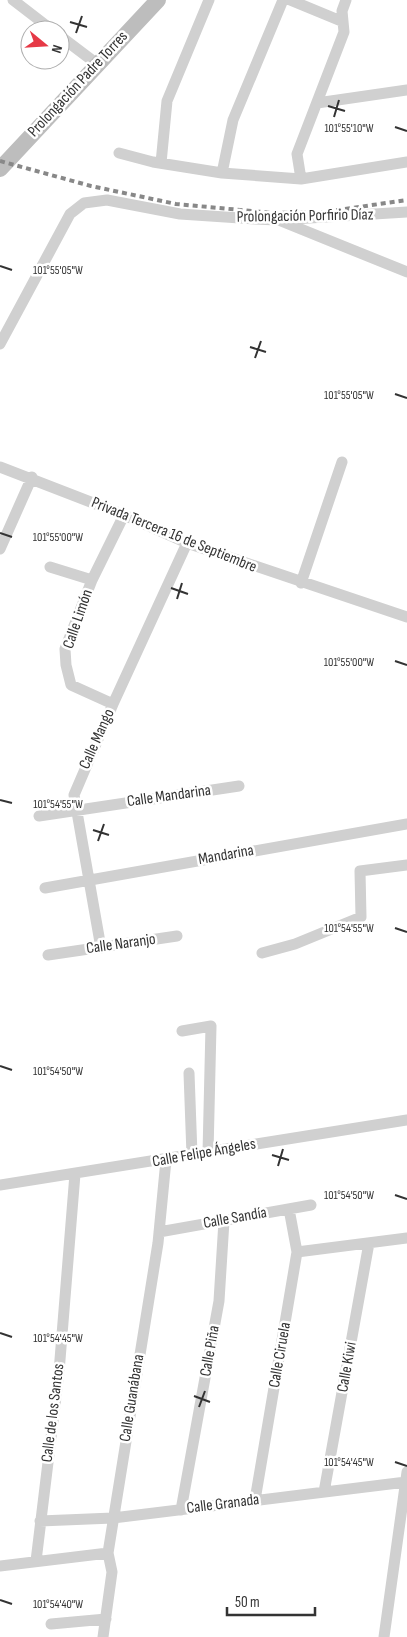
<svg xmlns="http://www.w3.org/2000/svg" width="407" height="1637" viewBox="0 0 407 1637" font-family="'Sofia Sans Condensed',sans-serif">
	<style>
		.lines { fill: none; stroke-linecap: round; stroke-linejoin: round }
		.street { stroke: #d0d0d0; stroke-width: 11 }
		.secondary { stroke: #bdbdbd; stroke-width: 16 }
		.rail { stroke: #888; stroke-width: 4; stroke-dasharray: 5 4; stroke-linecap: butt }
		.ticks { fill: none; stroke: #333; stroke-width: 2 }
		.labels { text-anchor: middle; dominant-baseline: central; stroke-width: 5; stroke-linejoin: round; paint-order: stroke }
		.street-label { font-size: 16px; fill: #333; stroke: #fff }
		.ticks-label { font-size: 12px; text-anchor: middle; fill: #333; stroke: #fff; stroke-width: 5; stroke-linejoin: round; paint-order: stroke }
	</style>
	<rect width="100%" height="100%" fill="#fff"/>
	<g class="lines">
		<path class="street" d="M13,0l39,30
			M290,0l51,21
			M60,36l37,28
			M317,103l90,-13
			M119,153l34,9 69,11 79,6 106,-17
			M161,163l6,-62 42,-101
			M222,173l11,-53 50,-120
			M301,179l-4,-25 47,-122 -2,-21 4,-11
			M281,221l126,51
			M0,344l70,-130 14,-11 23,-3 73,14 75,5 22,1 130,-8
			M0,467l124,48 63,28 220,74
			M0,549l32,-72
			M50,567l42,13
			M301,583l41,-121
			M113,704l-42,-19 -5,-20 -1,-16 27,-69 32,-65
			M39,816l200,-30
			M45,888l362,-64
			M101,948l-27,-153 39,-91 74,-161
			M262,953l33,-9 66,-27 -1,-46 47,-6
			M48,955l129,-19
			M182,1031l29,-5 -3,127
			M189,1073l3,82
			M0,1185l407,-65
			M159,1232l152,-27
			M297,1252l110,-14
			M324,1492l45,-249
			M255,1500l42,-248 -8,-43
			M181,1510l38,-209 5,-80
			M40,1521l73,-3 293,-36
			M36,1561l23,-189 16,-198
			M0,1566l108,-13
			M51,1624l55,-5
			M103,1637l9,-65 -4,-19 50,-310 8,-83
			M384,1637l23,-165"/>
		<path class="secondary" d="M0,169l158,-169"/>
		<path class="rail" d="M0,161l91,25 85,18 97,9 51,-1 83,-12"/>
	</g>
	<path class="ticks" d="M70,22l17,5M76,33l6,-17M328,106l17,5M334,117l5,-17M395,127l12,4M0,266l12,4M250,347l16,5M255,358l6,-17M395,394l12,4M0,533l12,4M171,588l17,6M177,599l5,-16M395,661l12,4M0,800l12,3M93,830l16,5M98,841l6,-17M395,928l12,4M0,1066l12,4M272,1155l17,5M278,1166l5,-17M395,1195l12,4M0,1333l12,4M194,1396l16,6M199,1407l6,-16M395,1462l12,4M0,1600l12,4"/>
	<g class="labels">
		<g class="street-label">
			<text transform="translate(78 84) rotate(-47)">Prolongación Padre Torres</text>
			<text transform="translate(305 216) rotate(-1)">Prolongación Porfirio Díaz</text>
			<text transform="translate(174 535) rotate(22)">Privada Tercera 16 de Septiembre</text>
			<text transform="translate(78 619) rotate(-71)">Calle Limón</text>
			<text transform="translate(97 739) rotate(-66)">Calle Mango</text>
			<text transform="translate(169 796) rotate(-8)">Calle Mandarina</text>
			<text transform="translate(226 855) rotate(-10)">Mandarina</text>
			<text transform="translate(121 944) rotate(-8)">Calle Naranjo</text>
			<text transform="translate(204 1153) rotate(-10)">Calle Felipe Ángeles</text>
			<text transform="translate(235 1218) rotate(-10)">Calle Sandía</text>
			<text transform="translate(210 1351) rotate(-80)">Calle Piña</text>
			<text transform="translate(280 1355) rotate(-80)">Calle Ciruela</text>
			<text transform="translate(347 1367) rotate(-80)">Calle Kiwi</text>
			<text transform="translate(132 1398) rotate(-81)">Calle Guanábana</text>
			<text transform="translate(53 1413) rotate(-83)">Calle de los Santos</text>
			<text transform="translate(223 1504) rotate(-7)">Calle Granada</text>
		</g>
	</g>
	<g class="ticks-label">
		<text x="349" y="132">101°55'10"W</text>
		<text x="58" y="274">101°55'05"W</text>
		<text x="349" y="399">101°55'05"W</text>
		<text x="58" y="541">101°55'00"W</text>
		<text x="349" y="666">101°55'00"W</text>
		<text x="58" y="808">101°54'55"W</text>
		<text x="349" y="932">101°54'55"W</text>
		<text x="58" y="1075">101°54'50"W</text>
		<text x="349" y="1199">101°54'50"W</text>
		<text x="58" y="1342">101°54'45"W</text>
		<text x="349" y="1466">101°54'45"W</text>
		<text x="58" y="1608">101°54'40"W</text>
	</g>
	<g transform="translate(45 45) rotate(108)"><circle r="24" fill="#ffffff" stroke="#adadad"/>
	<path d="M0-4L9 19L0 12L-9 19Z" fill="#e63946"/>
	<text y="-8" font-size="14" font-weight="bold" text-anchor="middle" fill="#333333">N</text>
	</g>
	<path d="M227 1607v8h88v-8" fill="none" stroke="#333333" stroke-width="2.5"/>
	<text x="235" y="1607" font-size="15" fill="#333333" stroke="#ffffff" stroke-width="4" paint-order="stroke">50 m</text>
</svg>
